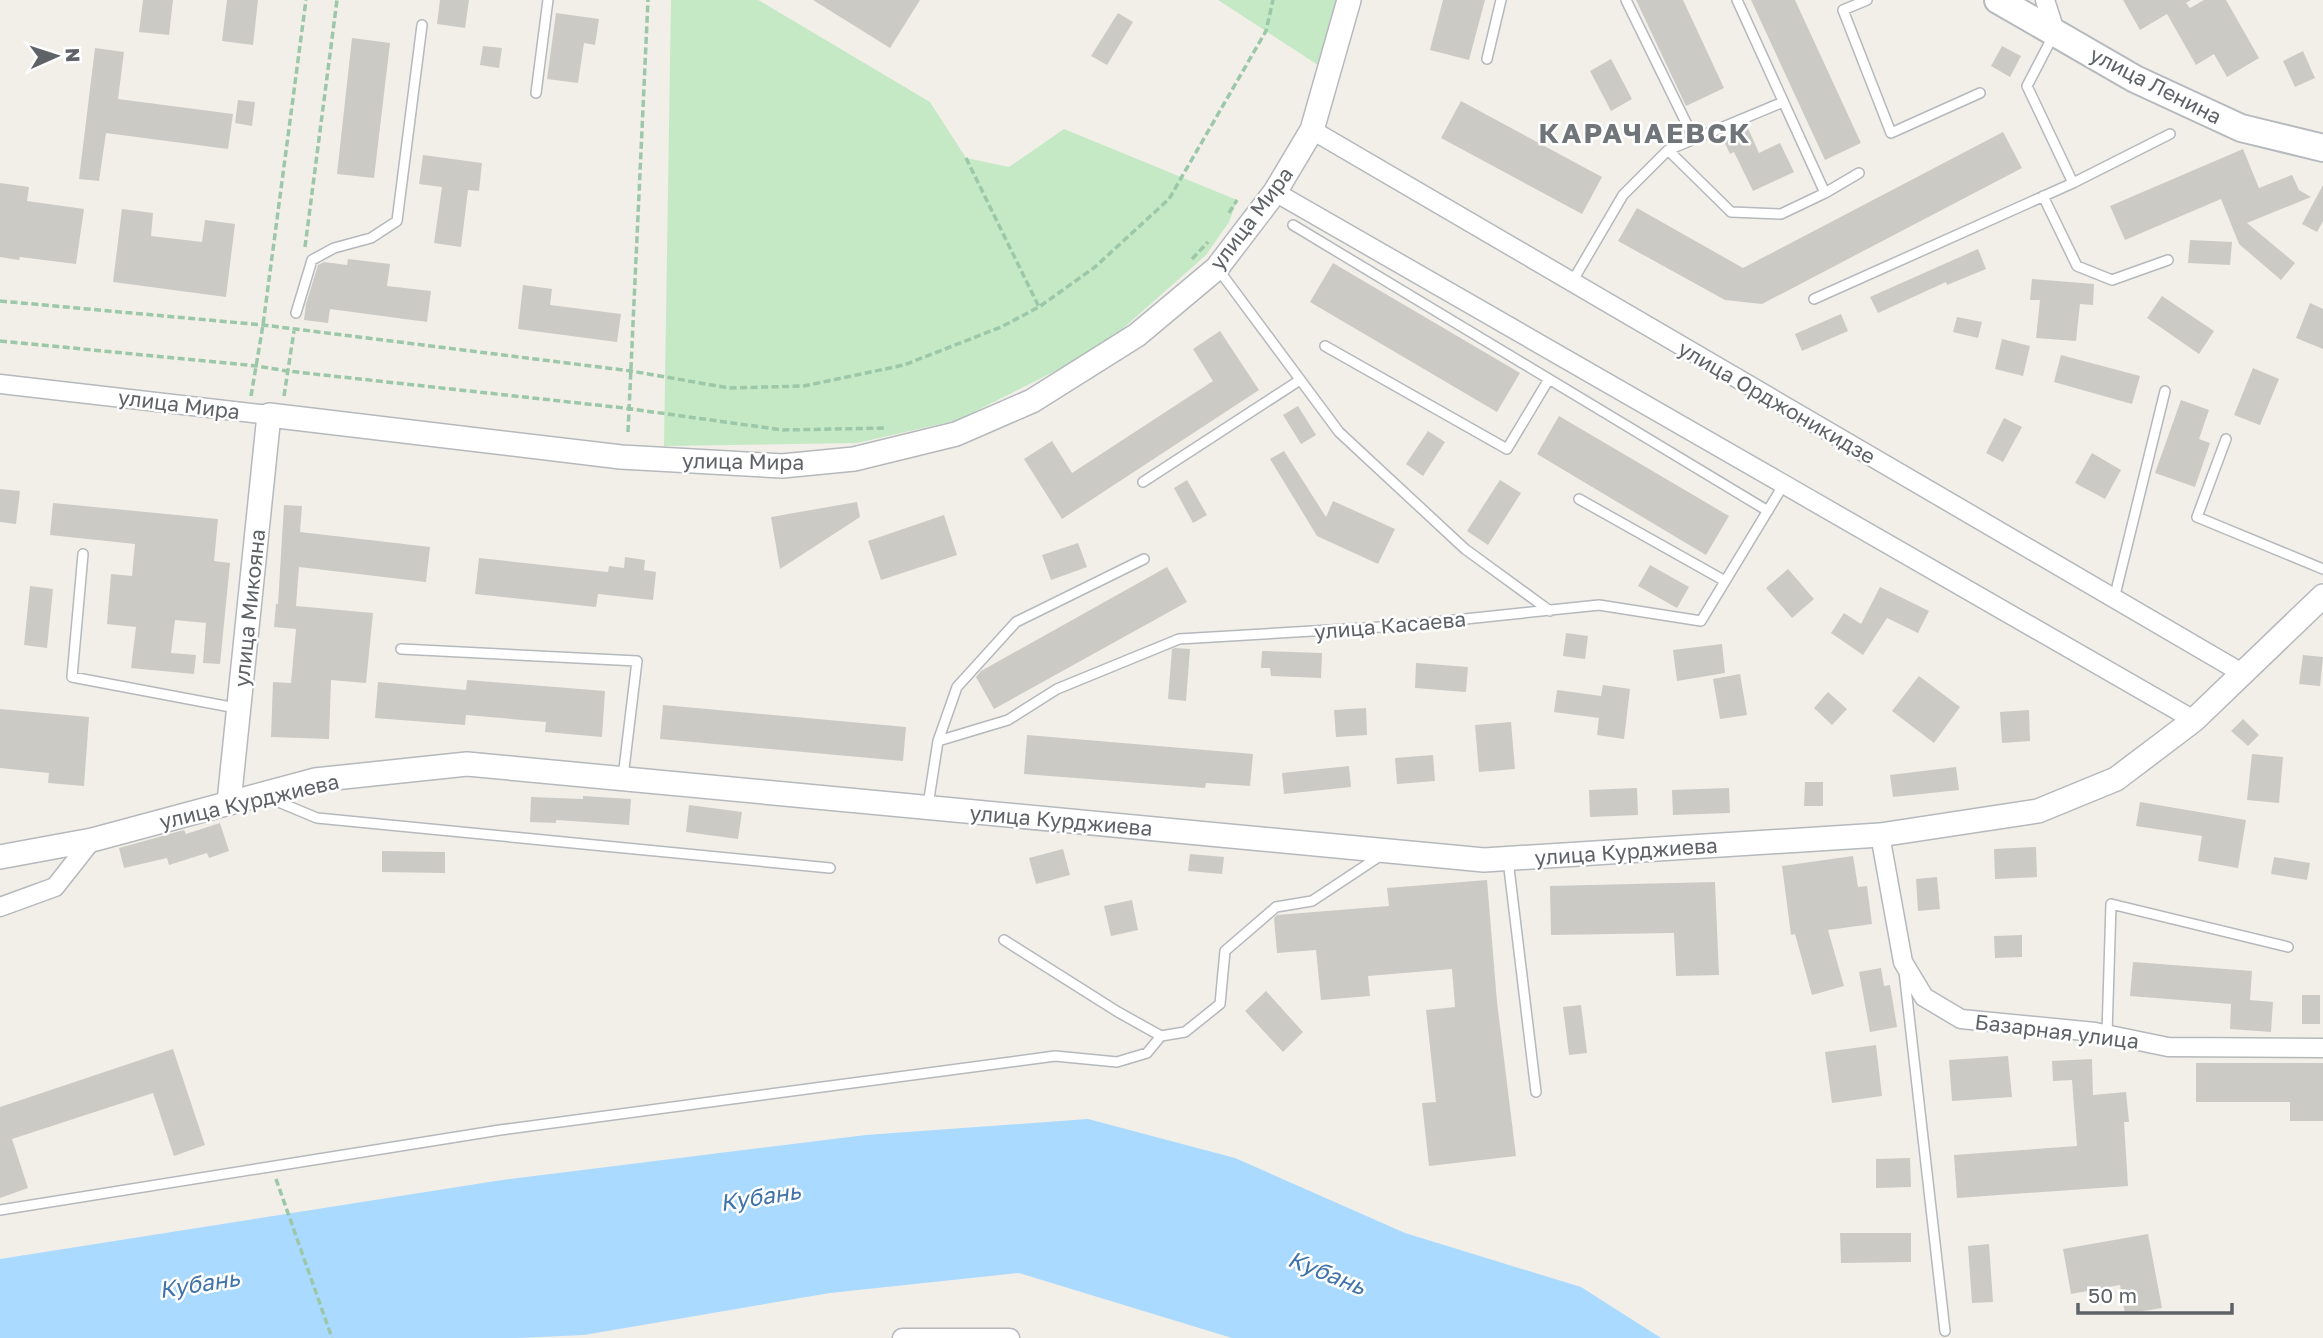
<svg xmlns="http://www.w3.org/2000/svg" width="2323" height="1338" viewBox="0 0 2323 1338" font-family="'Golos Text',sans-serif">
	<style>
		.green { fill: #c5e8c5 }
		.water { fill: #aadaff }
		.building { fill: #cccac5 }
		.lines { fill: none; stroke-linecap: round; stroke-linejoin: round }
		.service-casing { stroke: #b5b8bc; stroke-width: 12 }
		.minor-casing { stroke: #b5b8bc; stroke-width: 21 }
		.tertiary-casing { stroke: #b5b8bc; stroke-width: 26 }
		.secondary-casing { stroke: #b6babf; stroke-width: 30 }
		.path { stroke: #9cc7a9; stroke-width: 3.5; stroke-dasharray: 7 3.5; stroke-linecap: butt }
		.service { stroke: #fff; stroke-width: 9 }
		.minor { stroke: #fff; stroke-width: 18 }
		.tertiary { stroke: #fff; stroke-width: 23 }
		.secondary { stroke: #fff; stroke-width: 26 }
		.labels { text-anchor: middle; dominant-baseline: central; stroke-width: 5; stroke-linejoin: round; paint-order: stroke }
		.street-label { font-size: 21px; fill: #5f6368; stroke: #fff }
		.water-label { font-size: 23px; font-style: italic; fill: #4174aa; stroke: #fff }
		.district-label { font-size: 28px; font-weight: bold; letter-spacing: 2px; fill: #70757a; stroke: #fff }
	</style>
	<rect width="100%" height="100%" fill="#f1efe8"/>
	<path class="green" d="M671,0h87l172,102 36,56 43,9 55,-38 173,71 -8,22 -23,33 -105,93 -143,72 -101,23 -193,3z
		M1218,0h119l-19,65z"/>
	<path class="water" d="M1088,1119l147,39 170,75 176,54 80,51h-429l-213,-65 -189,20 -246,42 -66,3h-518v-79l502,-79 364,-45z"/>
	<path class="building" d="M143,0h30l-4,35 -30,-3z
		M227,0h31l-5,45 -31,-4z
		M440,0h29l-4,28 -28,-4z
		M813,0h107l-30,48z
		M1443,0h42l-16,60 -39,-10z
		M1636,0h47l41,88 -38,18z
		M1751,0h44l66,143 -36,17z
		M2123,0h68l-5,3 4,5 14,-8h22l33,58 -32,19 -13,-23 -18,11 -29,-51 -27,16z
		M556,13l43,6 -4,26 -11,-2 -6,40 -31,-4z
		M1118,13l15,9 -26,43 -16,-9z
		M352,38l38,5 -16,135 -37,-4z
		M483,46l19,2 -3,20 -19,-3z
		M2002,46l19,10 -11,21 -19,-11z
		M95,48l29,4 -6,47 115,15 -5,35 -122,-16 -7,48 -20,-2z
		M2303,51l12,27 -20,9 -12,-26z
		M1611,59l21,40 -21,12 -21,-40z
		M238,100l17,2 -3,24 -17,-3z
		M1461,101l141,76 -20,37 -141,-76z
		M1747,126l12,27 21,-10 14,29 -41,19 -19,-39 -4,2 -8,-17z
		M2003,132l19,36 -260,136 -37,-4 -107,-59 19,-33 106,60z
		M2243,149l16,39 33,-13 7,15 12,7 -64,26 48,40 -14,17 -42,-36 -18,-45 -96,41 -15,-34z
		M423,155l59,8 -3,28 -11,-1 -7,57 -27,-4 8,-56 -23,-3z
		M0,183l29,4 -2,14 57,8 -8,55 -56,-7 -1,3 -19,-3z
		M2323,185v36l-6,11 -15,-8z
		M122,209l31,4 -2,23 51,6 3,-22 30,4 -9,73 -113,-15z
		M2190,240l42,2 -2,23 -42,-2z
		M1978,249l8,20 -39,16 -1,-3 -68,31 -8,-16z
		M348,259l42,5 -3,22 44,5 -4,31 -97,-13 -2,14 -24,-3 2,-16 12,-39 6,-3 23,3z
		M1333,263l187,110 -23,39 -187,-110z
		M2032,279l62,5 -1,21 -13,-1 -4,37 -40,-3 4,-38h-10z
		M523,285l29,4 -2,16 71,9 -4,28 -99,-13z
		M2162,296l52,35 -15,23 -52,-36z
		M2310,303l13,6v40l-27,-11z
		M1841,314l7,17 -46,20 -7,-17z
		M1957,317l25,5 -4,16 -25,-6z
		M1220,331l39,59 -197,129 -38,-60 28,-18 20,32 141,-92 -20,-32z
		M2002,339l28,7 -7,30 -28,-7z
		M2061,355l79,21 -8,28 -78,-22z
		M2253,368l26,11 -19,46 -26,-10z
		M2181,400l28,10 -10,29 11,4 -15,44 -40,-14z
		M1298,406l18,29 -15,9 -18,-29z
		M1559,416l170,100 -23,39 -169,-101z
		M2004,418l18,9 -19,35 -17,-9z
		M1428,431l17,11 -22,34 -17,-12z
		M1284,451l42,66 7,-16 62,28 -17,35 -61,-28 -47,-77z
		M2092,453l29,17 -16,29 -30,-16z
		M1187,480l20,35 -14,8 -19,-35z
		M1500,480l21,13 -33,52 -21,-14z
		M0,489l20,2 -4,33 -16,-2z
		M857,502l3,15 -80,52 -9,-52z
		M53,503l165,16 -4,42 16,2 -10,101 -17,-1 3,-40 -31,-3 -4,33 25,2 -2,19 -63,-6 5,-41 -29,-3 4,-50 21,2 3,-32 -85,-9z
		M284,505l18,1 -2,26 130,15 -4,35 -127,-15 -3,39 77,7 -7,70 -35,-3 -2,59 -58,-2 2,-55 18,1 5,-54 -22,-2 2,-23h2z
		M944,515l13,40 -76,25 -13,-39z
		M1078,543l9,24 -36,13 -9,-25z
		M625,557l20,3 -1,10 12,2 -3,28 -55,-6 -2,13 -121,-13 4,-36 129,14 1,-6 15,2z
		M1650,565l39,22 -12,21 -39,-22z
		M1167,567l20,35 -193,107 -18,-32 5,-6z
		M1788,569l26,30 -22,19 -26,-30z
		M30,586l23,3 -6,59 -23,-3z
		M1880,587l49,24 -11,22 -31,-15 -24,37 -32,-22 13,-20 17,11z
		M1566,633l22,3 -3,23 -22,-3z
		M1722,644l3,29 -48,8 -4,-31z
		M1175,648l15,1 -4,52 -18,-2 4,-50z
		M1262,651l60,2 -1,25 -50,-2 -1,-8h-9z
		M2303,655l20,2 -3,29 -21,-2z
		M1416,663l52,4 -2,25 -51,-4z
		M1740,674l7,41 -27,4 -7,-40z
		M1919,676l41,31 -26,36 -42,-32z
		M467,680l138,11 -3,46 -57,-5 1,-10 -80,-7 -1,10 -90,-7 3,-36 88,8z
		M1603,685l27,4 -6,50 -27,-4 2,-17 -45,-6 3,-22 44,6z
		M1828,692l19,17 -15,16 -18,-17z
		M663,705l243,22 -3,34 -243,-22z
		M1366,708l1,27 -31,2 -2,-27z
		M0,709l89,8 -5,69 -36,-3 1,-10 -49,-5z
		M2029,710l1,31 -28,2 -2,-31z
		M2243,719l16,16 -11,11 -17,-15z
		M1511,722l4,47 -36,3 -4,-47z
		M1027,735l226,19 -3,32 -44,-3 -1,5 -181,-14z
		M2252,754l31,3 -4,46 -32,-3z
		M1433,755l2,26 -38,3 -2,-26z
		M1349,766l2,21 -67,7 -2,-21z
		M1956,767l3,23 -66,7 -3,-22z
		M1805,782h18v24h-19z
		M1637,788l1,27 -48,2 -1,-27z
		M1729,788l1,25 -57,2 -1,-25z
		M583,796l48,3 -2,26 -73,-5v3l-26,-1 1,-25 52,2z
		M2140,802l106,18 -8,48 -40,-7 4,-25 -66,-10z
		M689,805l53,7 -4,27 -52,-7z
		M220,823l9,28 -20,7 -2,-5 -38,12 -2,-7 -43,10 -5,-20 65,-18 2,4z
		M2036,847l1,30 -42,2 -1,-30z
		M1063,849l7,26 -34,9 -7,-26z
		M382,851l63,1v21l-63,-1z
		M1190,854l34,3 -2,17 -34,-3z
		M1853,856l5,31 9,-1 5,38 -44,6 16,56 -32,9 -17,-61 -4,1 -9,-69z
		M2274,857l36,6 -3,17 -36,-6z
		M1937,877l3,32 -22,2 -2,-32z
		M1487,880l10,122 19,154 -87,10 -7,-63 14,-1 -10,-92 29,-3 -3,-38 -84,7 2,20 -49,4 -5,-50 -39,3 -3,-35 3,-3 112,-9 -2,-18z
		M1715,882l4,93 -43,1 -2,-43 -123,2 -1,-49z
		M1132,900l6,30 -27,6 -7,-30z
		M2022,935v22l-27,1 -1,-22z
		M2133,962l119,9 -2,29 23,2 -2,30 -41,-3 1,-25 -101,-8z
		M1881,968l3,18 6,-1 7,42 -27,5 -11,-60z
		M1266,991l37,41 -20,20 -38,-41z
		M2302,995h18v29h-18z
		M1581,1005l6,48 -18,2 -6,-48z
		M1876,1045l6,51 -50,7 -7,-51z
		M173,1049l32,96 -31,11 -21,-63 -141,46 16,49 -28,10v-91z
		M2008,1056l4,41 -60,4 -3,-41z
		M2092,1059l1,36 33,-3 3,30h-5l4,64 -171,12 -3,-43 123,-9 -5,-66 -19,1 -1,-20z
		M2196,1063h127v58h-33v-19h-94z
		M1910,1158l1,29 -35,1v-29z
		M1840,1233h71v29l-70,1z
		M2148,1234l14,74 -37,6 -5,-29 -49,9 -8,-45z
		M1989,1244l4,58 -21,1 -4,-57z"/>
	<g class="lines">
		<defs>
			<path id="service" d="M1626,0l68,139
				M1737,0l88,193 -44,21 -50,-2 -63,-62 115,-48
				M1867,0l-24,10 48,123 89,-40
				M1487,59l14,-59
				M536,93l12,-93
				M2073,183l97,-49
				M1825,193l34,-20
				M2043,196l34,70 35,14 56,-20
				M1293,225l475,286
				M1218,269l121,163 126,117 85,62
				M1572,282l51,-87 45,-45
				M1814,299l259,-116 -46,-97 26,-50
				M296,313l16,-53 22,-12 37,-10 26,-17 25,-196
				M1325,346l182,103 42,-70
				M2226,439l-29,78 126,52
				M1143,482l157,-102
				M1579,499l146,82
				M83,554l-11,123 164,31
				M2114,599l51,-208
				M401,649l236,12 -14,116
				M938,741l19,-54 59,-65 128,-63
				M269,798l48,20 513,50
				M928,805l10,-64 70,-21 49,-31 122,-50 219,-13 201,-21 102,16 83,-137
				M1508,860l28,232
				M1004,940l114,72 43,24 24,-4 35,-28 5,-53 51,-44 36,-6 68,-45
				M1904,971l41,360
				M2107,1034l4,-130 177,43
				M0,1210l500,-80 555,-74 62,6 30,-9 14,-17"/>
			<path id="minor" d="M2045,0l10,31
				M1312,130l930,543
				M1275,192l919,528
				M0,384l269,31
				M1880,835l23,127 21,35 37,22 134,13 73,15 155,1
				M0,907l55,-20 37,-47
				M902,1338h108"/>
			<path id="tertiary" d="M229,802l40,-387 352,42 161,9 72,-7 102,-25 76,-33 105,-66 80,-67 58,-76 37,-62 37,-130
				M0,857l92,-17 223,-60 152,-16 1017,96 396,-25 158,-24 78,-32 78,-59 129,-124"/>
			<path id="secondary" d="M1998,0l137,79 106,49 82,20"/>
		</defs>
		<use href="#service" class="service-casing"/>
		<use href="#minor" class="minor-casing"/>
		<use href="#tertiary" class="tertiary-casing"/>
		<use href="#secondary" class="secondary-casing"/>
		<path class="path" d="M966,158l73,149
			M1229,213l8,-13
			M305,247l32,-247
			M1192,259l16,-17
			M0,301l263,24 368,46 98,17 75,-2 100,-21 97,-38 38,-20 56,-40 74,-68 97,-168 7,-31
			M0,341l257,25 30,5 337,37 159,22 101,-2
			M251,396l12,-71 43,-325
			M284,396l10,-65
			M628,432l20,-432
			M276,1179l56,159"/>
		<use href="#service" class="service"/>
		<use href="#minor" class="minor"/>
		<use href="#tertiary" class="tertiary"/>
		<use href="#secondary" class="secondary"/>
	</g>
	<g class="labels">
		<g class="street-label">
			<text transform="translate(2156 85) rotate(27)">улица Ленина</text>
			<text transform="translate(1251 218) rotate(-53)">улица Мира</text>
			<text transform="translate(1777 402) rotate(30)">улица Орджоникидзе</text>
			<text transform="translate(179 404) rotate(7)">улица Мира</text>
			<text transform="translate(743 461) rotate(1)">улица Мира</text>
			<text transform="translate(249 608) rotate(-84)">улица Микояна</text>
			<text transform="translate(1390 625) rotate(-5)">улица Касаева</text>
			<text transform="translate(249 801) rotate(-13)">улица Курджиева</text>
			<text transform="translate(1061 820) rotate(5)">улица Курджиева</text>
			<text transform="translate(1626 851) rotate(-4)">улица Курджиева</text>
			<text transform="translate(2057 1031) rotate(7)">Базарная улица</text>
		</g>
		<g class="water-label">
			<text transform="translate(760 1196) rotate(-9)">Кубань</text>
			<text transform="translate(1327 1272) rotate(22)">Кубань</text>
			<text transform="translate(199 1283) rotate(-9)">Кубань</text>
		</g>
		<g class="district-label">
			<text x="1645" y="132">КАРАЧАЕВСК</text>
		</g>
	</g>
	<g transform="translate(56 56) rotate(87)" stroke="#ffffff" stroke-width="5" paint-order="stroke">
	<path d="M0-5L12 26L0 18L-12 26Z" fill="#5f6368"/>
	<text y="-10" font-size="19" font-weight="bold" text-anchor="middle" fill="#5f6368">N</text>
	</g>
	<path d="M2078 1303v10h154v-10" fill="none" stroke="#5f6368" stroke-width="3.5"/>
	<text x="2088" y="1303" font-size="21" fill="#5f6368" stroke="#ffffff" stroke-width="5" paint-order="stroke">50 m</text>
</svg>
